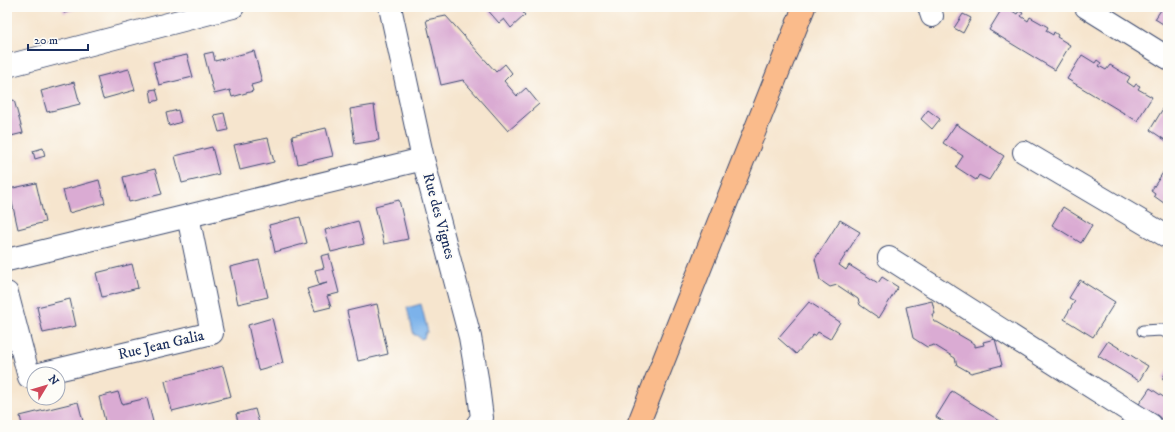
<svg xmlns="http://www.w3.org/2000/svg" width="1175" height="432" viewBox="0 0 1175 432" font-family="'IM FELL DW Pica',serif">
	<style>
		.water { fill: #7bb2ea; stroke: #4b70a4 }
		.building { fill: #daabd3 }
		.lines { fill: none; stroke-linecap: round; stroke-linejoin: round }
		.service-casing { stroke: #3c4a6f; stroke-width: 13 }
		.minor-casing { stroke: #3c4a6f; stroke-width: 24 }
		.primary-casing { stroke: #3c4a6f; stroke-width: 24 }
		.service { stroke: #fff; stroke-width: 11 }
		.minor { stroke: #fff; stroke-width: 22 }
		.primary { stroke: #fabb8b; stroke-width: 22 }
		.labels { text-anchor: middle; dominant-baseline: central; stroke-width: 3.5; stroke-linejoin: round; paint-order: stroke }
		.street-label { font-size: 15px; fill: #1b2f5e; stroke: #fdfcf7 }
	</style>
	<rect width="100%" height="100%" fill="#fdfcf7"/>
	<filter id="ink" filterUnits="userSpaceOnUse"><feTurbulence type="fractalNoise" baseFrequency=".025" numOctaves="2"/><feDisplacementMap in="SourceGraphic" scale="8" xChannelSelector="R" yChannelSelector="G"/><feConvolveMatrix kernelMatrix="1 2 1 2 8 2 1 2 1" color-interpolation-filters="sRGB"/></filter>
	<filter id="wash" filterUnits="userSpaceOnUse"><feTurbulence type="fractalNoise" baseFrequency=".012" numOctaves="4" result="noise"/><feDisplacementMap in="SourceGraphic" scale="16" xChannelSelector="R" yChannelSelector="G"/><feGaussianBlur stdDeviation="0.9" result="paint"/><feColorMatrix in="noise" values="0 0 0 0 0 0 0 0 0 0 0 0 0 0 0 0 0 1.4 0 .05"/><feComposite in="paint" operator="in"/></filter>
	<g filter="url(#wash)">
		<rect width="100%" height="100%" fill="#f6e5ce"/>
		<path class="water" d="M421,304l7,28h-2l-2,6 -3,1 -5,-4h-2l-7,-27z"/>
		<g id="blocks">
			<path class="building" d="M62,7h21l-19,6z
				M485,7h33l7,8 -14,13 -7,-9 -5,4z
				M1003,7h3l11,7 2,-3 4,2 -2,3 7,5 2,-4 18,10 -2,4 7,4 1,-3 4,3 -1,2 13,8 -15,25 -66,-40z
				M1163,7h5v20l-13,-8z
				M963,14l8,4 -8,15 -9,-5z
				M446,16l50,56 9,-8 7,9 -8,8 13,15 9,-8 13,16 -31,27 -45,-51 -22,5 -15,-65z
				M254,51l8,31 -11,3 2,6 -21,6 -2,-7 -16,4 -10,-40 9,-2 2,9z
				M187,55l6,22 -34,8 -6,-23z
				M1082,55l13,8 2,-3 4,3 -2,3 7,4 4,-5 20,12 -3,5 7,5 2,-3 4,2 -2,3 14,8 -15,24 -70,-42z
				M129,69l6,21 -32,9 -6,-22z
				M74,82l6,22 -33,8 -6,-21z
				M156,89l3,11 -7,2 -2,-12z
				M14,100l9,33 -16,4v-35z
				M374,105l5,35 -24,4 -5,-35z
				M1164,107l4,2v33l-18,-12z
				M178,110l3,12 -12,4 -3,-13z
				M928,110l12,9 -8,10 -11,-10z
				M224,113l4,17 -9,2 -5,-17z
				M956,124l48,32 -15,24 -10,-5 -3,5 -20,-13 7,-11 -20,-13z
				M326,128l7,28 -35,8 -6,-28z
				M268,138l6,24 -34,8 -6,-25z
				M212,147l7,27 -37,9 -7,-27z
				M43,148l2,8 -10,3 -2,-8z
				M1166,168l2,1v37l-14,-10 1,-2 -4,-3z
				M155,169l7,25 -33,8 -6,-25z
				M99,180l6,23 -36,10 -6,-23z
				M36,183l9,39 -27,7 -9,-40z
				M399,200l9,39 -24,5 -9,-38z
				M1063,207l29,18 -11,18 -29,-18z
				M300,217l7,26 -32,9 -6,-27z
				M840,220l20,12 -21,33 7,5 3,-5 29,18 4,-6 16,10 -19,31 -19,-13 -2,-6 -21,-14 -7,2 -10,-7 -5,-21z
				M358,221l6,23 -33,8 -6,-22z
				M329,254l10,39 -12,3 4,11 -16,4 -8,-22 20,-6 -8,2 -4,-15 9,-2 -3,-12z
				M259,260l9,37 -30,7 -8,-37z
				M132,264l6,24 -36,9 -6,-24z
				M1080,280l35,22 -22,35 -29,-18 11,-18 -6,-3z
				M70,299l6,27 -33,7 -6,-26z
				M932,301l3,13h-3l2,8h3l38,22v3l9,-2 -1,-3 12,-3 7,26 -31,8 -14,-8 -2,-7 -21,-13 -7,2 -14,-9 -7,-31z
				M809,302l31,20 -10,17 -12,-7 -3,4 -2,-1 -17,19 -18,-16z
				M377,304l11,50 -30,7 -11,-50z
				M272,318l11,45 -25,7 -10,-45z
				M1108,341l40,25 -9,15 -41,-25z
				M223,366l8,30 -59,15 -7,-30z
				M1168,369v13l-6,-3z
				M1150,388l18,12v25h-3l-28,-18z
				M952,391l48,30 -2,4h-44l-2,-1 -3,1 -13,-8z
				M118,392l4,12 25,-6 6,24 -12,3h-35l-7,-28z
				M78,402l6,23h-62l-2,-9z
				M255,409l4,14 -8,2h-12l-3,-11z"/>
		</g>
	</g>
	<g filter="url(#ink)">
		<use href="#blocks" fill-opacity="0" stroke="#3c4a6f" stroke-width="1"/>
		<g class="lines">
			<defs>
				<path id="service" d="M1143,331l19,-1 6,3"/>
				<path id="minor" d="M390,7l33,152 47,178 7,41 5,40 -5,7
					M929,7l3,9
					M1086,7l82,51
					M7,66l226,-59
					M1024,152l144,85
					M889,258l262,167
					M7,260l181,-44
					M7,293l22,84 5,-2
					M40,374l172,-41 -24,-117 235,-57"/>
				<path id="primary" d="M638,425l166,-418"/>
			</defs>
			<use href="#service" class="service-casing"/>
			<use href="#minor" class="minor-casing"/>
			<use href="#primary" class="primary-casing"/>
			<use href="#service" class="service"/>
			<use href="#minor" class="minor"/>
			<use href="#primary" class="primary"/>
		</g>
	</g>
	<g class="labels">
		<g class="street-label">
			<text transform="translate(439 216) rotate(75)">Rue des Vignes</text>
			<text transform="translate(161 345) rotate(-13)">Rue Jean Galia</text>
		</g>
	</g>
	<rect width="1175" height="432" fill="none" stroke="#fdfcf7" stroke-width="24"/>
	<g transform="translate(46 386) rotate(52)"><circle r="19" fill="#fdfcf7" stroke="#a3aaba"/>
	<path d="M0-3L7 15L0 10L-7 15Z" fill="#d1495b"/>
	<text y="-6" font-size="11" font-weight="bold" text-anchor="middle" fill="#1b2f5e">N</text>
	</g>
	<path d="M28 44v6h60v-6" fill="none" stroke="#1b2f5e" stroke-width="2"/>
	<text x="34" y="44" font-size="12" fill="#1b2f5e" stroke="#fdfcf7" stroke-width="3" paint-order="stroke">20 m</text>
</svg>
